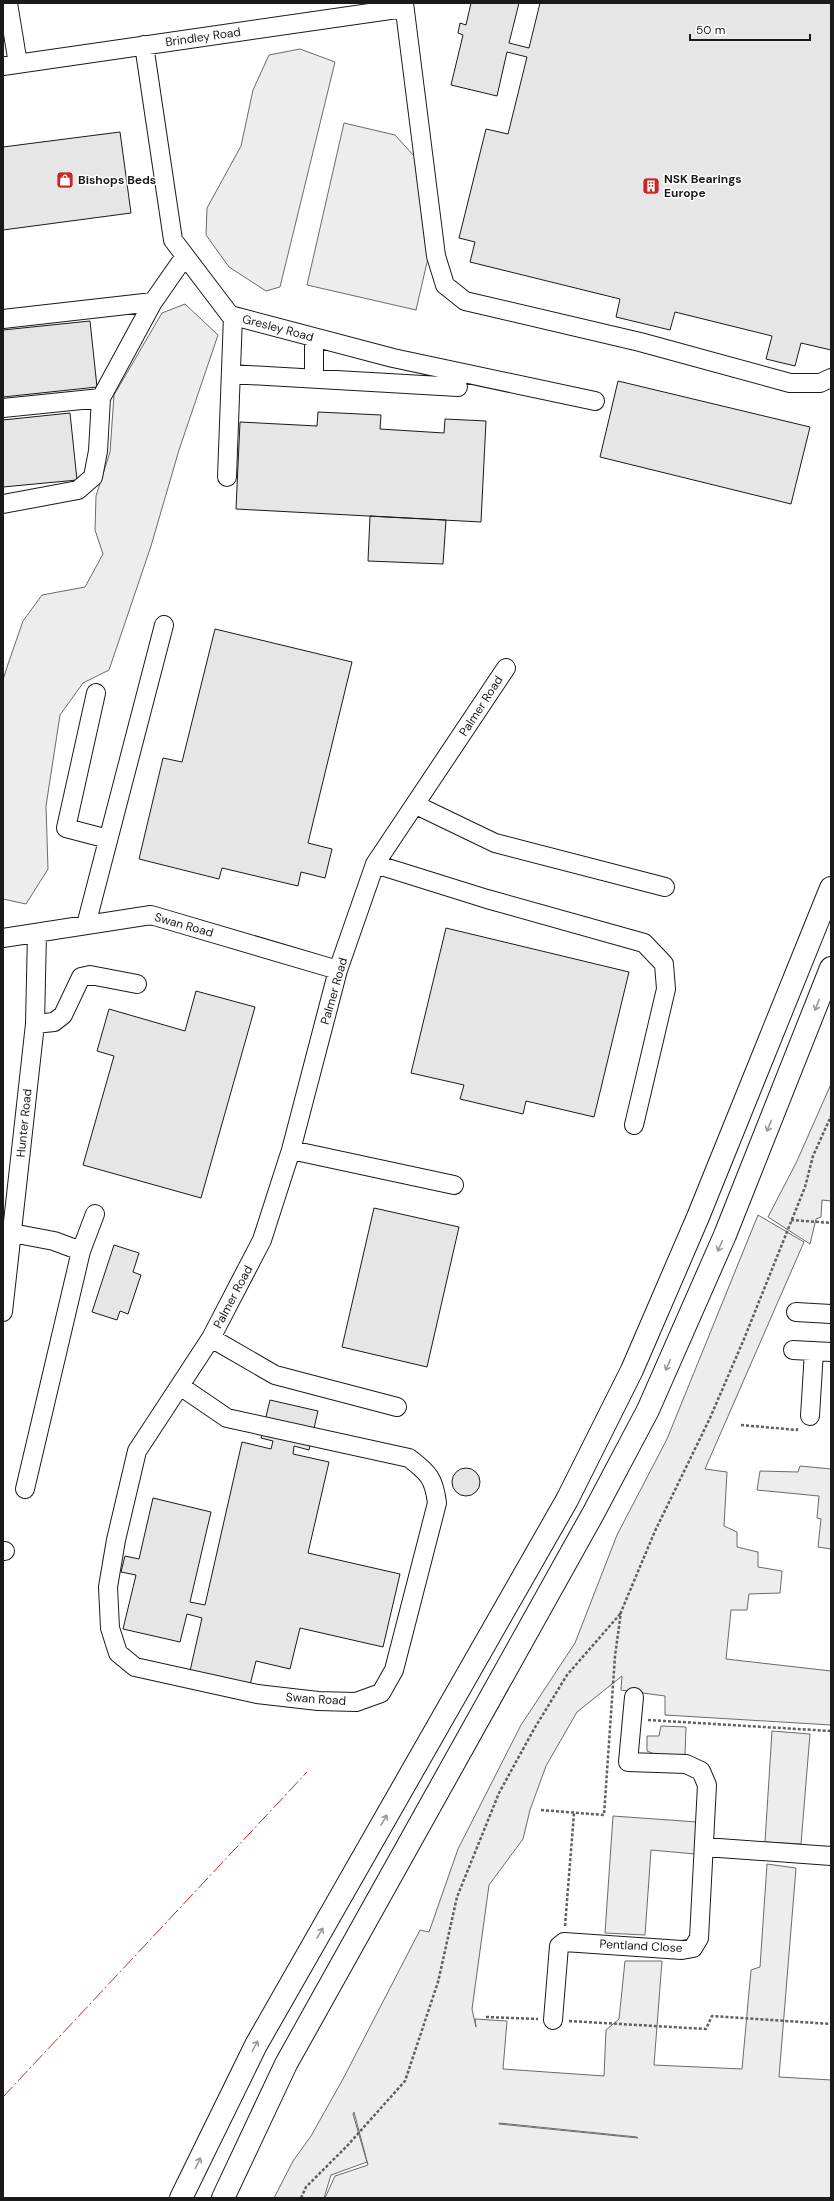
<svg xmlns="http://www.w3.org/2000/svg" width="834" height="2201" viewBox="0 0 834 2201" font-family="'DM Sans',sans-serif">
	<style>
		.built { fill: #ededed; stroke: #6a6a6a; fill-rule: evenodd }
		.building { fill: #e6e6e6; stroke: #1a1a1a }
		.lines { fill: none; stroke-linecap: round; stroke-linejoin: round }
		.minor-casing { stroke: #1a1a1a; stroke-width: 20 }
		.highway-casing { stroke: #1a1a1a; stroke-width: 24 }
		.path { stroke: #5f5f5f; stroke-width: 2.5; stroke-dasharray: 3 2; stroke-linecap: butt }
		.minor { stroke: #fff; stroke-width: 18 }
		.highway { stroke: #fff; stroke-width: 22 }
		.power { stroke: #c62828; stroke-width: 1; stroke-dasharray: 14 3 2 3; stroke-linecap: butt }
		.oneway { stroke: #989898 }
		.labels { text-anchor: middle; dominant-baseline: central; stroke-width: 3; stroke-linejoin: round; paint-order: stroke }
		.street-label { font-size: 12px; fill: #1a1a1a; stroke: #fff }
		.poi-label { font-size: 12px; font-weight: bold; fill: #1a1a1a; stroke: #fff; text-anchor: start }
	</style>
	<rect width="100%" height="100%" fill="#fff"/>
	<path class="built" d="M300,49l35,13 -55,225 -14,4 -37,-24 -23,-32 1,-27 34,-62 12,-56 16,-35z
		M344,123l51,12 20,22 13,101 -12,52 -109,-25z
		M185,304l33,31 -39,115 -28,96 -42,124 -26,13 -23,32 -14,91 2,63 -22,35 -23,-5v-219l4,-13 16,-46 19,-26 43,-8 18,-33 -8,-24 1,-34 14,-44 4,-57 48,-82z
		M831,1084v117l-9,-1 -1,17 -5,2 -6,25 -42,-27 29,-56z
		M758,1215l46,27 -99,227 22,3 -3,54 13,6v15l21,5v15l24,4 -2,22 -31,1 -2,16h-16l-5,49 105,12v54l-166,-10v-19l-44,-6 1,-14 -45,36 -31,54 -16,44 -7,29 -34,46 -17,124 4,18 -1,-8 32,2 -4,48 101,7 2,-46 13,-11 6,-58h37l-8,104 88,4 9,-99 9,-3 7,-103 29,4 -17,209 52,3v118h-506l10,-22 33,-11 -14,-53 -1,2 14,48 -36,13 -7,23h-50l19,-37 18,-25 32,-57 77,-149 9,2 29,-83 63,-124 54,-82 42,-108 50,-96zM499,2123l138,14 1,1 -139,-14z
		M800,1466l31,3v80l-13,-2 3,-28 -4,-1 2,-22 -62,-6 3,-19 38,1z
		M661,1726l25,1 -1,28h-28l-10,-4v-15h12z
		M772,1731l38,3 -9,110 -36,-2z
		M613,1816l84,6 -2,32 -44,-4 -6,85 -40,-2z"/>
	<path class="building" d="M471,3h48l-10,40 20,5 11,-45h291v347l-30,-7 -6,23 -29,-7 6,-23 -97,-24 -5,18 -54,-13 4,-18 -150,-37 5,-20 -16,-4 27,-109 22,5 19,-77 -20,-5 -10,44 -46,-11 12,-50 -5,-2 2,-10 6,2z
		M120,132l11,81 -128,17v-83z
		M90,321l7,66 -94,10v-67z
		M618,381l192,46 -19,77 -191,-47z
		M318,412l63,3 -1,14 64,4 1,-14 41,2 -5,101 -245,-13 4,-87 77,4z
		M70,413l7,67 -74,7v-67z
		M370,516l76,4 -3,44 -75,-3z
		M215,629l137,33 -44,181 24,6 -7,29 -24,-6 -3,14 -76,-18 -3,11 -80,-20 24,-101 19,4z
		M446,928l183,44 -35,145 -68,-16 -3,13 -63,-15 4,-14 -53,-12z
		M196,991l59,16 -54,191 -118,-33 31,-109 -17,-5 12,-42 76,22z
		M374,1208l85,19 -32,140 -85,-20z
		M114,1245l25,8 -6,19 8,3 -13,39 -8,-3 -3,9 -25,-8z
		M270,1400l48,11 -9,39 -15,-4 -1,8 36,8 -21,91 92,21 -17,73 -83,-19 -10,41 -34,-8 -6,24 -60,-14 12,-53 -15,-4 -7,28 -57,-13 13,-54 -15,-3 4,-16 14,3 14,-61 58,14 -21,90 15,3 37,-163 29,7 2,-8 -12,-3z
		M452 1482a14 14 0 1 1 28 0a14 14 0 1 1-28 0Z"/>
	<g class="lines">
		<defs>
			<path id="minor" d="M8,3l10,61
				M404,3l32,253 9,29 20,16 175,41 150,41h30l11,-5
				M144,45l29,195 57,75 163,43 202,43
				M3,66l401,-58
				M3,319l150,-17
				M231,374l227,13
				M314,379v-42
				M3,408l98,-10 52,-96 32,-46
				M227,477l6,-161
				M3,504l75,-14 15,-13 5,-26 3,-53
				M96,693l-30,135 42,11
				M416,805l79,38 170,44
				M375,864l112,35 157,44 20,21 2,25 -32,136
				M86,925l78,-300
				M3,938l148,-23 187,55
				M35,1024l19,-2 9,-7 18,-38 9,-2 47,9
				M291,1150l163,35
				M12,1233l42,8 27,10 -56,238
				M81,1251l14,-37
				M3,1312l32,-288 2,-91
				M796,1312l35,2
				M211,1338l64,37 122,32
				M793,1350l38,2
				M180,1386l47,32 182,40c20,15 25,21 28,45l-43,167 -13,23 -25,9 -38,-1 -61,-7 -122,-27 -17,-14 -8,-25 -2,-41 8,-47 21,-89 74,-113 51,-98 29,-90 47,-180 37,-106 131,-196
				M810,1416l4,-65
				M3,1551h2
				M705,1847l126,9
				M553,2020l6,-74 5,-4 118,8 11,-2 6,-10 8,-153 -6,-14 -15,-7 -58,-2 6,-65"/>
			<path id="highway" d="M181,2198l75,-153 311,-545 65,-130 66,-153 133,-329
				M223,2198l63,-134 308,-552 54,-102 77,-175 106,-267"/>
		</defs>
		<use href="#minor" class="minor-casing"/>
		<use href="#highway" class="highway-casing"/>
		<path class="path" d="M791,1220l40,3
			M741,1425l56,5v-3
			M648,1720l183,11
			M541,1810l63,5 11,-159 6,-44 34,-81 55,-113 34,-79 61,-152 8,-31 18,-40
			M565,1926l9,-113
			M486,2017l52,2
			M569,2021l137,8 6,-13 119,8
			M301,2198l5,-11 41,-41 58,-65 33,-99 19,-85 42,-104 35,-64 33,-54 54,-62"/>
		<use href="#minor" class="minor"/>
		<use href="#highway" class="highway"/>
		<path class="power" d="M3,2097l304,-325"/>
	</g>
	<defs><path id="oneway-shaft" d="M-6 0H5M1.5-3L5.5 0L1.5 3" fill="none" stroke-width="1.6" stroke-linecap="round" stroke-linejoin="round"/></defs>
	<g class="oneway">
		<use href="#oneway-shaft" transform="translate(817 1005) rotate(112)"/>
		<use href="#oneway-shaft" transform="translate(769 1126) rotate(112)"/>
		<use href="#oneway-shaft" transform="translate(720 1246) rotate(114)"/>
		<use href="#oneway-shaft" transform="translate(668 1365) rotate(114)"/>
		<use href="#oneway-shaft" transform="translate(384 1820) rotate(-60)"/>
		<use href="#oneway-shaft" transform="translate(320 1933) rotate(-60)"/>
		<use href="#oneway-shaft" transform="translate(255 2046) rotate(-62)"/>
		<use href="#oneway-shaft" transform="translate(198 2163) rotate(-64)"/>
	</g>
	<defs>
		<symbol id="shop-square" viewBox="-11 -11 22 22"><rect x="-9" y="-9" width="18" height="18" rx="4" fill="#c62828" stroke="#fff"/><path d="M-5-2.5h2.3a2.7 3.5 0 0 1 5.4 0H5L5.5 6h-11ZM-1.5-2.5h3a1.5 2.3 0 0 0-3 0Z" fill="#fff"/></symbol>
		<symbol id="building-square" viewBox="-11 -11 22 22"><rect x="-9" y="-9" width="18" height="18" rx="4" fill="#c62828" stroke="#fff"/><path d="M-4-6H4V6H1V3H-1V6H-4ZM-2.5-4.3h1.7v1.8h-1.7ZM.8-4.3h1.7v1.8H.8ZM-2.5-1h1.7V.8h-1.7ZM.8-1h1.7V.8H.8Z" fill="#fff"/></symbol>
	</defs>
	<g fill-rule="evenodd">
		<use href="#shop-square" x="55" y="170" width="20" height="20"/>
		<use href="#building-square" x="641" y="176" width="20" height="20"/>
	</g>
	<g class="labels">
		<g class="street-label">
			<text transform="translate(203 37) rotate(-8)">Brindley Road</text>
			<text transform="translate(278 328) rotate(15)">Gresley Road</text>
			<text transform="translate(481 706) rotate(-57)">Palmer Road</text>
			<text transform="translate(184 925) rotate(16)">Swan Road</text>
			<text transform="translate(334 991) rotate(-74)">Palmer Road</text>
			<text transform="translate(24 1123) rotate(-84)">Hunter Road</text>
			<text transform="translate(233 1297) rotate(-62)">Palmer Road</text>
			<text transform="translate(316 1699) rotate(4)">Swan Road</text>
			<text transform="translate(641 1946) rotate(3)">Pentland Close</text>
		</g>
		<g class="poi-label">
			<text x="664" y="179">NSK Bearings<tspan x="664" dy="14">Europe</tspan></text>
			<text x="78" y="180">Bishops Beds</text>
		</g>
	</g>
	<rect width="834" height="2201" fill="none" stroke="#1a1a1a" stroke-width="8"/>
	<path d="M690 34v6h120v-6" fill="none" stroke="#1a1a1a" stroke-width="2"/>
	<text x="696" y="34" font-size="12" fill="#1a1a1a" stroke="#ffffff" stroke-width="3" paint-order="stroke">50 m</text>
</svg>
